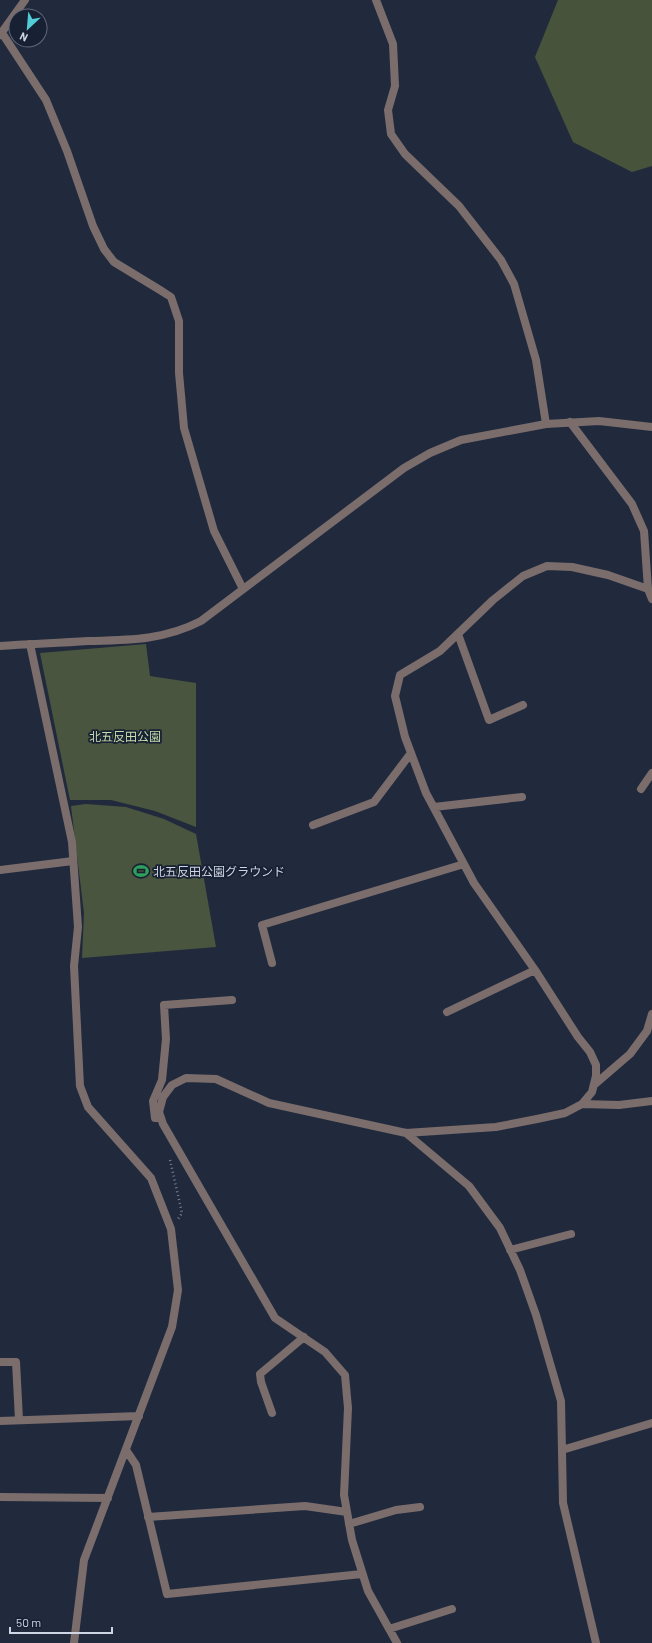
<svg xmlns="http://www.w3.org/2000/svg" width="652" height="1643" viewBox="0 0 652 1643" font-family="Barlow,'Noto Sans JP',sans-serif">
	<style>
		.green { fill: #49553e }
		.forest { fill: #47543b }
		.lines { fill: none; stroke-linecap: round; stroke-linejoin: round }
		.path { stroke: #7a8191; stroke-width: 2.5; stroke-dasharray: 1 3; stroke-linecap: butt }
		.minor { stroke: #7b6d6c; stroke-width: 8 }
		.tertiary { stroke: #7b6d6c; stroke-width: 8 }
		.labels { text-anchor: middle; dominant-baseline: central; stroke-width: 3.5; stroke-linejoin: round; paint-order: stroke }
		.park-label { font-size: 12px; fill: #c4deac; stroke: #182033 }
		.poi-label { font-size: 12px; fill: #cfd5e2; stroke: #182033; text-anchor: start }
	</style>
	<rect width="100%" height="100%" fill="#212a3d"/>
	<path class="green" d="M146,644l4,32 46,7v144l-41,-16 -44,-11h-41l-30,-147z
		M86,804l40,3 38,12 32,15 20,113 -134,11 2,-45 -13,-107z"/>
	<path class="forest" d="M558,0h94v166l-20,6 -59,-30 -38,-85z"/>
	<g class="lines">
		<path class="path" d="M170,1160l12,53 -4,6"/>
		<path class="minor" d="M376,0l17,44 2,42 -7,24 3,24 14,20 54,52 42,54 13,24 22,76 10,64
			M2,33l44,67 21,51 26,75 11,23 10,13 46,28 11,7 8,24v52l5,55 30,103 29,58
			M0,35l25,-35
			M570,422l62,82 12,27 4,58 4,10
			M458,634l31,86 34,-15
			M30,644l42,198 6,85 -4,39 6,120 8,21 63,71 20,51 7,61 -6,37 -88,233 -10,83
			M641,789l11,-16
			M434,807l88,-10
			M313,825l61,-23 37,-49
			M0,870l73,-9
			M272,963l-10,-38 202,-61
			M447,1012l88,-42
			M594,1085l36,-31 17,-23 5,-17
			M582,1104l37,1 33,-4
			M157,1118h-2l-2,-17 9,-21 4,-41 -2,-34 68,-5
			M406,1133l63,53 31,42 20,42 16,45 25,86 2,102 33,140
			M510,1250l61,-16
			M0,1362h16l3,58
			M272,1413l-11,-31 -1,-8 44,-37
			M0,1421l139,-5
			M126,1450l10,15 31,129 195,-20
			M562,1450l90,-27
			M0,1497l108,1
			M148,1517l157,-11 42,6
			M349,1524l47,-14 24,-3
			M389,1629l63,-20
			M397,1643l-29,-52 -16,-51 -8,-45 4,-87 -3,-33 -20,-23 -50,-34 -112,-194 -4,-12 4,-15 9,-12 14,-7 30,1 53,24 137,30 90,-6 41,-8 28,-6 17,-9 10,-12 4,-16v-11l-6,-13 -12,-15 -43,-67 -61,-87 -48,-90 -21,-56 -10,-41 5,-21 40,-24 53,-51 30,-24 24,-10 25,1 36,8 40,14"/>
		<path class="tertiary" d="M0,646c29,-2 59,-3 88,-5 42,-1 76,-1 113,-20l203,-153 26,-15 31,-13 85,-16 53,-3 53,6"/>
	</g>
	<defs>
		<symbol id="stadium-bare" viewBox="-9 -9 18 18"><path d="M0-5a6.5 5 0 1 0 0 10a6.5 5 0 1 0 0-10ZM-3.5-1.8h7v3.6h-7Z" fill="#2e9e5b" stroke="#182033" stroke-width="2.5" paint-order="stroke"/></symbol>
	</defs>
	<g fill-rule="evenodd">
		<use href="#stadium-bare" x="130" y="860" width="22" height="22"/>
	</g>
	<g class="labels">
		<g class="park-label">
			<text x="125" y="736">北五反田公園</text>
		</g>
		<g class="poi-label">
			<text x="153" y="871">北五反田公園グラウンド</text>
		</g>
	</g>
	<g transform="translate(28 28) rotate(206)"><circle r="19" fill="#182033" stroke="#616879"/>
	<path d="M0-3L7 15L0 10L-7 15Z" fill="#52ccd6"/>
	<text y="-6" font-size="11" font-weight="bold" text-anchor="middle" fill="#cfd5e2">N</text>
	</g>
	<path d="M10 1627v6h102v-6" fill="none" stroke="#cfd5e2" stroke-width="2"/>
	<text x="16" y="1627" font-size="12" fill="#cfd5e2" stroke="#182033" stroke-width="3" paint-order="stroke">50 m</text>
</svg>
